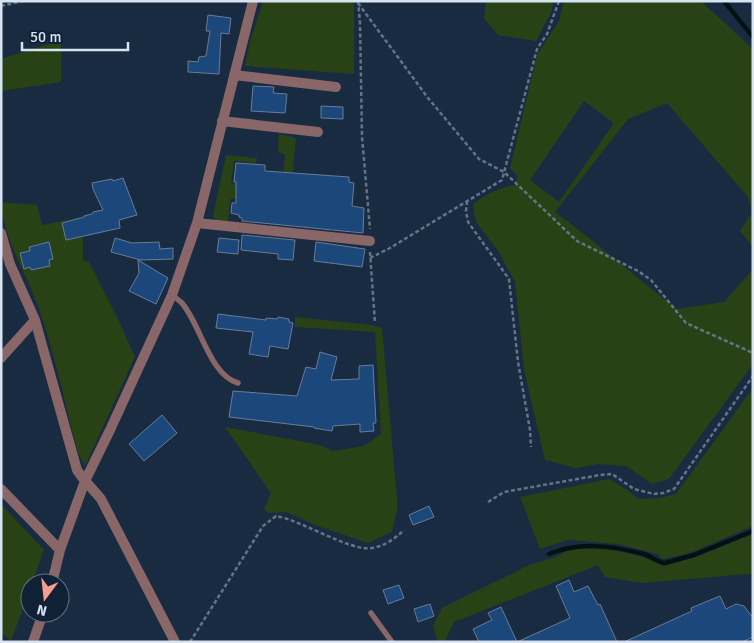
<svg xmlns="http://www.w3.org/2000/svg" width="754" height="643" viewBox="0 0 754 643" font-family="Signika,sans-serif">
	<style>
		.green { fill: #284216; fill-rule: evenodd }
		.lines { fill: none; stroke-linecap: round; stroke-linejoin: round }
		.stream { stroke: #041113; stroke-width: 4.5 }
		.building { fill: #1c477b; stroke: #687c96 }
		.path { stroke: #647487; stroke-width: 2.5; stroke-dasharray: 4 2.5; stroke-linecap: butt }
		.service { stroke: #896668; stroke-width: 5.5 }
		.minor { stroke: #896668; stroke-width: 10 }
	</style>
	<rect width="100%" height="100%" fill="#192b41"/>
	<path class="green" d="M263,1h89l2,4v69l-109,-8 5,-24z
		M486,1h68l-3,11 -15,29 -38,-6 -14,-17z
		M564,1h137l52,48v198l-13,-16 12,-18 -4,-16 -81,-94 -39,16 -73,93 38,29 83,68 48,-7 29,-33v95l-84,115 -17,5 -26,-18 -28,-2 -22,4 -31,-8 -21,-90 -9,-88 -17,-31 -21,-28 -3,-9 -1,-10c14,-10 27,-17 43,-19l1,-10 -7,-7 27,-113 22,-34zM584,101l30,22 -55,79 -29,-22z
		M61,40v42l-60,9v-32z
		M279,134l17,4 -6,59 -34,4 -26,-2 -2,23 -13,-1 -2,-5 13,-61 31,3 -1,5 -22,-2 -3,22 9,2h42l3,-30 -7,-3z
		M1,202l36,3 5,20 38,-7 3,19v24l6,1 29,57 17,38 -50,109 -7,-13c-13,-49 -23,-99 -40,-147 -12,-34 -35,-67 -37,-104zM49,242l4,17 -4,1 1,6 -19,4 -1,-3 -6,1 -4,-15 10,-2 -1,-5z
		M295,317l77,8 10,3 15,172v10l-5,22 -24,11 -50,-17 -32,-14 -17,1 -5,-4 7,-16 -46,-66 95,18 13,6 31,-5 17,-12 -6,-102 -80,-5z
		M753,388v138l-63,27 -27,6 -6,-5 -39,-10 -50,-4 -28,9 -20,-52 89,-18 18,11 12,9 21,-1 16,-4z
		M1,504l43,46 -12,33h-2v6l-19,52 -10,-8z
		M753,534v41l-6,-1 -105,9 -37,-6 -7,-12 -144,57 -10,20h-6l-5,-16 9,-18 87,-43 27,-8 11,-7 17,-2 29,2 30,7 21,9 34,-10z"/>
	<g class="lines">
		<path class="stream" d="M724,1l29,36
			M549,554c32,-13 63,-8 95,0 7,2 14,9 21,9l29,-8 59,-24"/>
	</g>
	<path class="building" d="M208,15l23,3 -2,16 -8,-1 -2,41 -31,-2v-11l10,1 1,-5 7,-1 4,-25h-4z
		M253,86l21,1 -1,6 14,1 -2,19 -34,-2z
		M321,106l22,1v12l-22,-1z
		M236,163l29,2v6l84,6v5l5,1 -2,23 12,2 -1,25 -121,-12v-3l-3,-1v-2l-8,-2 1,-10h4v-21h-2z
		M123,178l14,37 -18,5 1,8 -54,12 -4,-17 22,-6v-1l8,-2 1,-2 10,-2 -10,-21 -1,-6 20,-4 1,2z
		M242,235l53,5 -2,20 -15,-1v-5l-37,-4z
		M115,238l17,5 27,-1 1,7 13,-1v11l-32,1 -30,-8z
		M219,238l20,2 -1,14 -21,-2z
		M49,242l4,17 -4,1 1,6 -19,4 -1,-3 -6,2 -4,-16 10,-2 -1,-4z
		M316,242l49,7 -3,18 -48,-6z
		M138,260l30,18 -12,26 -27,-13 10,-18z
		M218,314l48,6v-2l11,1 1,-2 11,2v3l4,1 -5,26 -18,-3 -2,11 -19,-3 4,-22 -37,-4z
		M320,352l17,5 -6,23 28,-1v-13l14,-1 3,58h-3l1,8 -14,1v-8l-27,2 -1,5 -18,-3v-1l-85,-10 4,-26 64,5 9,-29 10,2z
		M162,415l15,18 -33,28 -15,-17z
		M429,506l5,11 -21,8 -4,-10z
		M569,580l5,12 14,-6 10,19 2,-1 17,38h-100l53,-24 -14,-32z
		M399,585l5,13 -16,6 -5,-14z
		M720,596l6,13 10,-5 8,2 9,12v19l-11,5h-118l68,-31 -1,-3z
		M430,604l4,12 -16,6 -4,-13z
		M501,607l16,35h-38l-6,-13 19,-9 -4,-7z"/>
	<g class="lines">
		<path class="path" d="M358,1l2,22 2,114 8,92
			M358,3l70,95 51,61 25,13 73,69 61,30 13,9 35,43 67,30
			M1,6l22,-5
			M467,201l-1,10 2,11 41,57 9,83 12,68 1,17
			M370,252l5,71
			M370,258l20,-10 112,-68 35,-131 10,-15 12,-33
			M488,502l16,-10 96,-17 12,-1 22,15 20,5 9,-1 11,-4 79,-113
			M190,642l73,-116 13,-10c25,4 75,36 96,32 13,-2 22,-9 31,-17"/>
		<path class="service" d="M172,295c3,2 6,5 9,7 19,20 28,73 57,81
			M371,613l21,29"/>
		<path class="minor" d="M234,75l102,12
			M222,121l96,11
			M197,223l173,18
			M1,233l9,31 25,56 42,150c7,11 16,19 24,29l74,143
			M1,358l34,-38
			M1,489l59,61
			M52,583l8,-33 25,-69 25,-51 62,-135 25,-72 56,-222
			M33,642l10,-29"/>
	</g>
	<rect width="754" height="643" fill="none" stroke="#d7e3f1" stroke-width="5"/>
	<g transform="translate(45 598) rotate(195)"><circle r="24" fill="#102136" stroke="#606f81"/>
	<path d="M0-4L9 19L0 12L-9 19Z" fill="#f59d8f"/>
	<text y="-8" font-size="14" font-weight="bold" text-anchor="middle" fill="#d7e3f1">N</text>
	</g>
	<path d="M22 42v8h106v-8" fill="none" stroke="#d7e3f1" stroke-width="2.5"/>
	<text x="30" y="42" font-size="15" fill="#d7e3f1" stroke="#102136" stroke-width="4" paint-order="stroke">50 m</text>
</svg>
